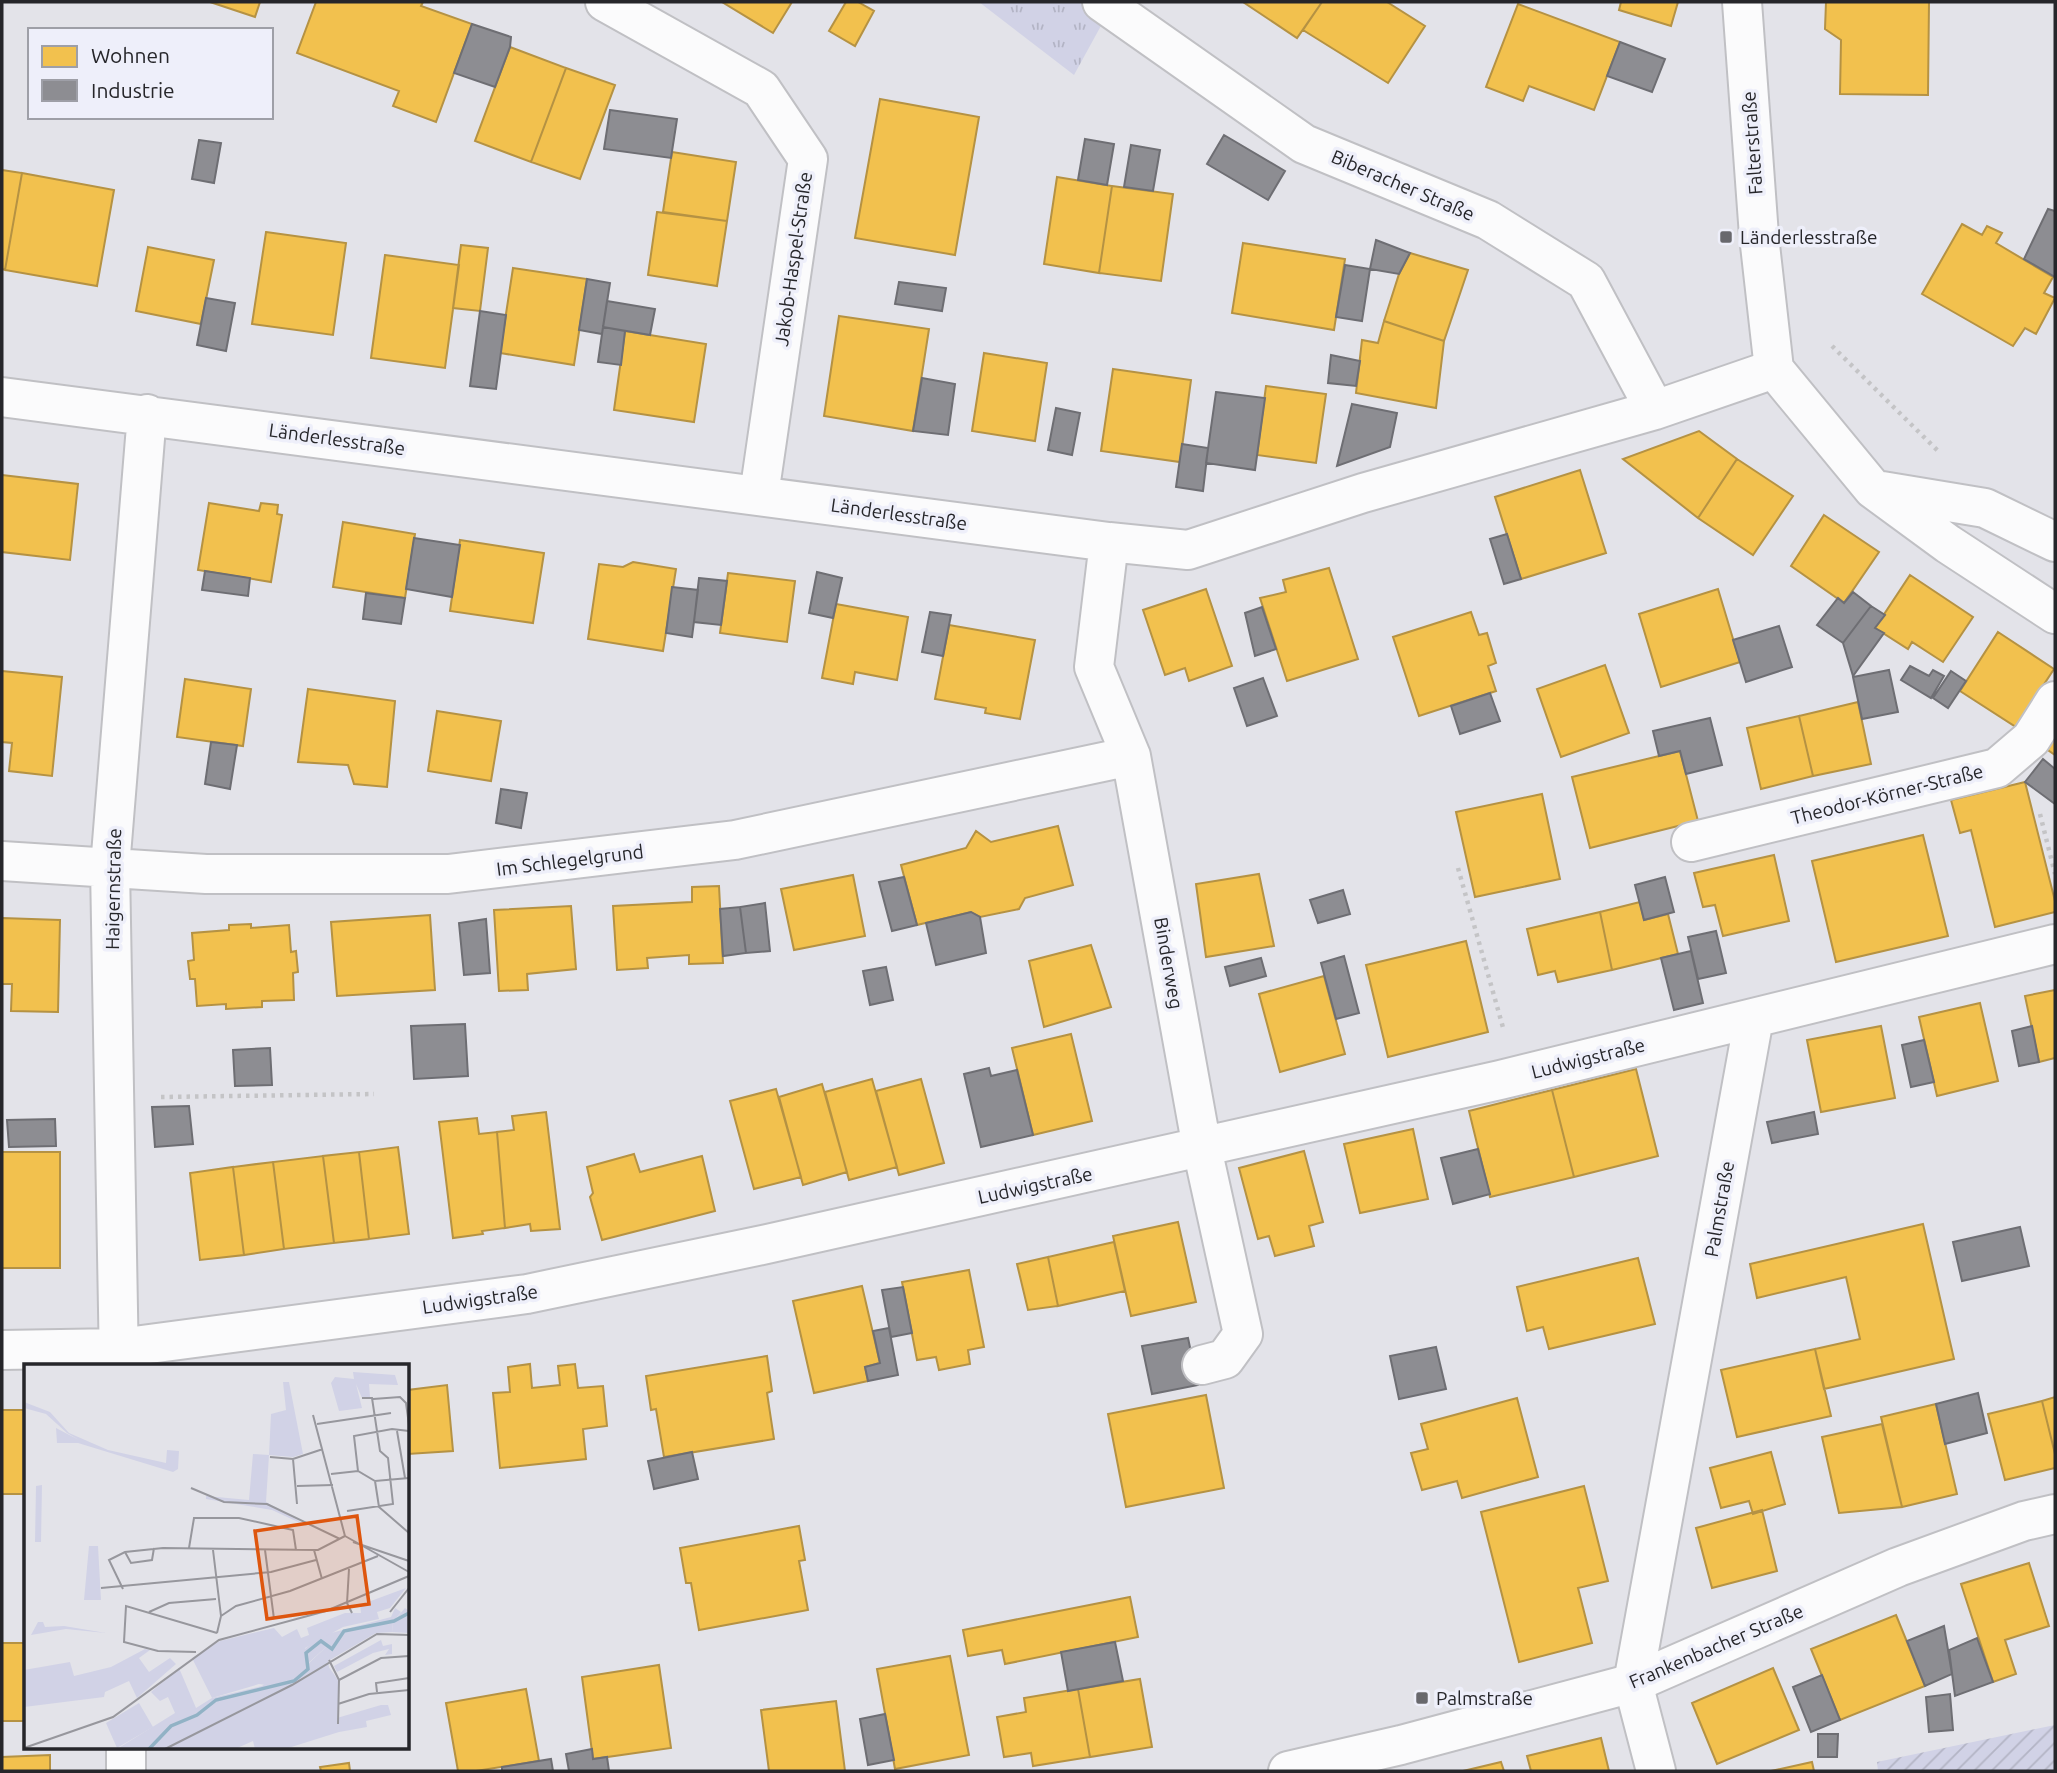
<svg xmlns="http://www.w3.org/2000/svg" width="2057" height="1773" viewBox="0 0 2057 1773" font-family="Ubuntu,sans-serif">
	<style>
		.grass { fill: url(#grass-tufts) }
		.garden { fill: url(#garden-furrows) }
		.homes { fill: #f2c14e; stroke: #b59243; stroke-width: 2 }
		.industry { fill: #8d8d92; stroke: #6e6e73; stroke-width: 2 }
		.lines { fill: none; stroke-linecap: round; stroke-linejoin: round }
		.minor-casing { stroke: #c0c0c4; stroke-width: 42 }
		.major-casing { stroke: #c0c0c4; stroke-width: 42 }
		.path { stroke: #c4c4c6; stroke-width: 4.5; stroke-dasharray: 3.5 5; stroke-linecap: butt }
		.minor { stroke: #fbfbfc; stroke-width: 38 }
		.major { stroke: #fbfbfc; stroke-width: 38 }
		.poi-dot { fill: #68686d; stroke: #eeeffa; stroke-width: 2.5 }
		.labels { text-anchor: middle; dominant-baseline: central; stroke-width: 7; stroke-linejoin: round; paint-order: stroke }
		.street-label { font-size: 19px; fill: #26262a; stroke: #eeeffa }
		.poi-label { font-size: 19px; fill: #26262a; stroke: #eeeffa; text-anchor: start }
		.inset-river { fill: none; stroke: #91b2c5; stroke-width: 3.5 }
		.inset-road { fill: none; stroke: #97979d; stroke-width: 2 }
		.view { fill: #de560e; fill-opacity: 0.15; stroke: #de560e; stroke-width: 3.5 }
		.inset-edge { fill: none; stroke: #26262a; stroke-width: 3.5 }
	</style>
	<defs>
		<pattern id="grass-tufts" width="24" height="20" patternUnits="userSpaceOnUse" patternTransform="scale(1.75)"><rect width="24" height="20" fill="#d1d2e6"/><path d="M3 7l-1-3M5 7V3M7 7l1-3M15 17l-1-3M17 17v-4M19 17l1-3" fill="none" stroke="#b3b4c5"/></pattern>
		<pattern id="garden-furrows" width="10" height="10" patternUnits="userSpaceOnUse" patternTransform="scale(1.75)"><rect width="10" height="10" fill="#d1d2e6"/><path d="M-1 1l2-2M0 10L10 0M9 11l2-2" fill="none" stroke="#b3b4c5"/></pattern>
	</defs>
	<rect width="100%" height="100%" fill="#e3e3e9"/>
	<path class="grass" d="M979,2h111l18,11 -34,62z"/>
	<path class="garden" d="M2055,1725v46h-177l-1,-9z"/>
	<path class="homes" d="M210,2h50l-5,15z
		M316,2h107l-2,4 51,18 -36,98 -43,-16 6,-15 -102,-38z
		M722,2h70l-19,31z
		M846,2h12l16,9 -19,35 -26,-15z
		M1243,2h79l-25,36z
		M1322,2h65l38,24 -37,57 -85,-53z
		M1621,2h57l-7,24 -52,-16z
		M1826,2h103l-1,93 -88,-1 1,-54 -16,-11z
		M1518,4l102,38 -26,68 -65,-24 -6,15 -37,-14z
		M510,47l56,21 -35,94 -56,-21z
		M566,68l49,17 -35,94 -49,-17z
		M880,99l99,18 -24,138 -100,-17z
		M672,152l64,10 -9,59 -64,-9z
		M2,170l20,3 -17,97 -3,-1z
		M22,173l92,17 -17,96 -92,-16z
		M1057,177l55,9 -13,87 -55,-9z
		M1112,186l61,8 -12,87 -62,-8z
		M657,212l70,9 -10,65 -69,-11z
		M1962,224l20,11 5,-9 15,7 -6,10 57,34 -9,16 11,5 -19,36 -11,-6 -12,18 -91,-52z
		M266,232l80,11 -13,92 -81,-11z
		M1243,243l102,16 -11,71 -102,-17z
		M461,245l27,3 -8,63 -27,-3z
		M148,247l66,13 -13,64 -65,-13z
		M1410,253l58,17 -24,71 -60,-20 15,-47z
		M385,255l74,10 -14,103 -74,-10z
		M513,268l74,11 -13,86 -74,-12z
		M839,316l90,13 -16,102 -89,-15z
		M1384,321l60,20 -8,67 -80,-15 6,-53 16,3z
		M625,331l81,13 -12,78 -80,-12z
		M984,353l63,10 -12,78 -63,-10z
		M1113,369l78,11 -11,82 -79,-11z
		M1266,386l60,8 -10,69 -59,-8z
		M1699,431l38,28 -39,59 -75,-59z
		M1737,459l56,37 -40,59 -55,-37z
		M1580,470l26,83 -85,26 -26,-82z
		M2,475l76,9 -8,76 -68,-8z
		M209,503l50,8 2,-8 17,2 -1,9 5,1 -11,67 -73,-12z
		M1824,515l55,37 -35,51 -53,-37z
		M343,522l72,12 -10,64 -72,-11z
		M460,540l84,13 -11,70 -83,-12z
		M633,562l43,7 -13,82 -75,-12 11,-75 24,3z
		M1329,568l29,91 -71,22 -27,-83 26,-6 -3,-12z
		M728,573l67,8 -8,61 -67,-9z
		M1910,575l63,42 -30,45 -31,-20 -4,7 -33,-21z
		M1206,589l26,77 -43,15 -4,-13 -20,7 -22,-65z
		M1718,589l22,73 -79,25 -22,-73z
		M836,604l72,13 -11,63 -42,-8 -2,12 -31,-6z
		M1471,612l8,23 8,-2 9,30 -8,3 8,25 -77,25 -26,-79z
		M949,625l86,15 -15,79 -35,-6 1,-5 -51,-9z
		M1998,632l56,37 -38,58 -56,-36z
		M1605,665l24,68 -68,24 -24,-68z
		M2,671l60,6 -10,99 -43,-5 3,-28 -10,-1z
		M185,679l66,10 -8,57 -66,-9z
		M308,689l87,12 -8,86 -33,-3 -6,-19 -50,-3z
		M1858,702l13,62 -58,12 -14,-60z
		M437,711l64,10 -10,60 -63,-10z
		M1799,716l14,60 -52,13 -14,-61z
		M2055,734v21l-10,-7z
		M1680,751l18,70 -108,27 -18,-71z
		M2025,782l30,119v11l-60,15 -24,-97 -11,3 -9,-33z
		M1542,794l18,85 -85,18 -19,-85z
		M1058,826l15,59 -48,13 -6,11 -39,8 -9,-5 -54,13 -16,-60 65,-17 10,-17 15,11z
		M1923,835l25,101 -112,26 -24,-101z
		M1774,855l15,66 -66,15 -8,-31 -12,2 -9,-34z
		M1259,874l15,72 -68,11 -10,-73z
		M853,875l12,61 -71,14 -13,-61z
		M719,886l4,77 -34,1v-9l-42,3 1,10 -31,2 -4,-64 79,-4v-15z
		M1640,902l4,18 24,-6 10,40 -66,16 -12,-58z
		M571,906l5,63 -49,5 1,16 -29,1 -5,-81z
		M1600,912l12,58 -54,12 -3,-11 -17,4 -11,-46z
		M430,915l5,75 -98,6 -6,-74z
		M2,918l58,2 -2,92 -47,-1 1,-27h-10z
		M251,924v4l38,-3 2,27 5,-1 2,21 -5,1 1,27 -32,1v6l-36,2v-5l-29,2 -2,-27h-5l-2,-18 6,-1 -2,-27 37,-3v-5z
		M1466,941l22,91 -100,25 -22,-92z
		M1091,945l20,62 -67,20 -15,-66z
		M1324,976l21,78 -65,18 -21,-78z
		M2055,990v68l-16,4 -14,-66z
		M1980,1003l18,78 -61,15 -18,-79z
		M1881,1026l14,72 -74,14 -14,-72z
		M1071,1034l21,87 -59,14 -21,-87z
		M1636,1069l22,87 -84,21 -22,-87z
		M872,1079l25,88 -48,13 -24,-88z
		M921,1079l23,84 -45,12 -23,-84z
		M822,1084l25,88 -44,13 -24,-88z
		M776,1089l25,88 -47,12 -24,-88z
		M1552,1090l22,87 -84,20 -21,-86z
		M546,1112l14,117 -29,2 -1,-7 -25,4 -8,-96 17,-2 -2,-14z
		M477,1118l2,16 18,-2 8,96 -23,3 1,3 -30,4 -14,-116z
		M1413,1129l15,70 -68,14 -16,-69z
		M398,1147l11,87 -40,5 -10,-87z
		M1304,1151l19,71 -14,4 5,20 -39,10 -6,-20 -11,3 -19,-71z
		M2,1152h58v116h-58z
		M359,1152l10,87 -35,4 -11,-87z
		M634,1154l6,18 62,-16 13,55 -113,29 -12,-43 3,-4 -6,-26z
		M323,1156l11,87 -50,6 -11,-87z
		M273,1162l11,87 -40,6 -11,-88z
		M233,1167l11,88 -44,5 -10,-87z
		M1178,1222l18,80 -65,14 -18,-80z
		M1923,1224l31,135 -130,30 -9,-40 45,-10 -14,-62 -89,21 -7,-34z
		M1114,1242l11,49 -67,15 -10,-49z
		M1048,1257l10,49 -30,4 -11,-46z
		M1638,1258l17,66 -106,25 -6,-22 -16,4 -10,-44z
		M969,1270l15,77 -16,3 2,14 -31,6 -3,-13 -19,3 -15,-78z
		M862,1286l18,77 -15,4 3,14 -54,12 -21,-92z
		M1815,1349l16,67 -94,21 -16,-67z
		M767,1356l5,35 -5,2 7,46 -110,18 -8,-48 -5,1 -5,-34z
		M530,1364l2,24 28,-3 -2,-19 17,-2 3,24 25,-2 4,40 -24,3 3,30 -86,9 -7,-75 17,-1 -2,-25z
		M447,1385l6,66 -45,3v-64z
		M1206,1395l18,93 -98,19 -18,-93z
		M2055,1397v57l-13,-53z
		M1517,1398l21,79 -76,21 -5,-17 -35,9 -11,-37 17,-4 -7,-25z
		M2042,1401l13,53v14l-50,12 -17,-66z
		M1936,1404l21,90 -55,13 -21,-90z
		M2,1410h24v84h-24z
		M1882,1424l20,83 -63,6 -17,-76z
		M1771,1452l14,52 -32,10 -4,-13 -28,7 -11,-40z
		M1584,1486l24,95 -30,7 14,55 -73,19 -38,-150z
		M1762,1510l15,61 -65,17 -16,-60z
		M799,1526l6,34 -6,1 9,49 -109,20 -8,-47h-5l-6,-35z
		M2029,1563l20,63 -44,14 11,34 -23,8 -32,-98z
		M1130,1597l8,40 -133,27 -3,-14 -34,6 -5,-26z
		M1896,1615l29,71 -85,34 -29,-71z
		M2,1643h24v78h-24z
		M950,1656l19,99 -74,14 -18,-100z
		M659,1665l12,83 -78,11 -11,-82z
		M1773,1668l26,62 -82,34 -25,-61z
		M1140,1679l12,68 -62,10 -12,-68z
		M526,1689l13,72 -63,10h-18l-12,-68z
		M1078,1689l12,68 -57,9 -2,-13 -27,4 -7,-40 29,-5 -2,-14z
		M836,1701l9,70h-76l-8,-61z
		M1601,1738l8,33h-78l-4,-15z
		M50,1755v16h-48v-14z
		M1501,1762l3,9h-41z
		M1812,1762l2,9h-43z
		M349,1763l1,8h-29l-1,-4z"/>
	<path class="industry" d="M472,24l39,13 -1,10 -15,40 -41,-14z
		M1620,42l45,17 -13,33 -45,-16z
		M610,110l67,9 -6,39 -67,-9z
		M1224,135l61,36 -17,29 -61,-36z
		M1085,139l29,5 -7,41 -29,-5z
		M199,140l22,3 -7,40 -22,-4z
		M1131,145l29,5 -7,41 -29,-4z
		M2048,209l7,2v66l-31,-18z
		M1376,240l34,13 -11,21 -29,-5z
		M1345,265l25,4 -8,52 -26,-4z
		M587,279l23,4 -8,51 -23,-4z
		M899,282l47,6 -4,23 -47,-7z
		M206,298l29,5 -9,48 -29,-6z
		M607,301l48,8 -5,26 -47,-8z
		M480,311l26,4 -10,74 -26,-3z
		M603,327l22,4 -4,34 -23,-3z
		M1331,355l29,6 -4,25 -28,-3z
		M922,378l33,6 -7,51 -35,-4z
		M1216,392l49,6 -10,72 -49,-7z
		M1352,404l45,9 -7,34 -53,19z
		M1056,408l24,5 -8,42 -24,-5z
		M1182,444l26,4 -5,43 -27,-4z
		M1507,534l14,45 -17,5 -14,-45z
		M414,538l46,7 -8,52 -46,-8z
		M205,571l45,7 -2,18 -46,-6z
		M817,572l25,6 -9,40 -24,-5z
		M699,578l28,3 -6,44 -27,-3z
		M672,587l26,3 -6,47 -26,-4z
		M1853,592l18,14 -28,37 -26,-18 21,-27 6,5z
		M366,593l39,5 -4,26 -38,-5z
		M1871,606l14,9 -10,13 9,5 -31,43 -10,-33z
		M1262,607l14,42 -21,7 -10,-43z
		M930,612l21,3 -8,41 -21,-4z
		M1779,626l13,41 -46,15 -13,-42z
		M1910,666l19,10 4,-6 11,6 -13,22 -30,-18z
		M1889,670l9,42 -36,7 -9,-42z
		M1951,671l15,10 -18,27 -15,-10z
		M1263,678l14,38 -30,10 -13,-38z
		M1490,693l10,28 -40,13 -9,-28z
		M1710,718l12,47 -36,9 -6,-23 -21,5 -6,-25z
		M211,742l26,3 -7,44 -25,-5z
		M2043,759l12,10v35l-30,-22z
		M501,789l26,4 -6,35 -25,-5z
		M904,877l13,48 -25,6 -13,-49z
		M1665,877l9,35 -30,8 -9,-35z
		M1343,890l7,24 -32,9 -8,-23z
		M765,903l5,48 -24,2 -6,-46z
		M740,907l6,46 -23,3 -3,-47z
		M971,912l9,5 6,36 -50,12 -10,-42z
		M486,919l4,54 -26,2 -5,-52z
		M1716,931l10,42 -28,6 -10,-42z
		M1691,951l12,52 -29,7 -13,-52z
		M1344,956l15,57 -23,6 -15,-56z
		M1261,958l5,18 -36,10 -5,-19z
		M886,967l7,33 -23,5 -7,-34z
		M465,1024l3,52 -54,3 -3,-53z
		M2032,1026l7,36 -20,4 -7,-35z
		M1924,1040l10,42 -23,5 -9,-42z
		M270,1048l2,37 -37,1 -2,-36z
		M989,1068l2,8 26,-6 16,65 -52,12 -17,-73z
		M189,1106l4,38 -38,3 -3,-40z
		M1814,1112l4,22 -46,9 -5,-21z
		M55,1119l1,27 -47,1 -2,-27z
		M1478,1149l12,45 -37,10 -12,-46z
		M2020,1227l9,39 -67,15 -9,-39z
		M903,1287l9,46 -21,4 -9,-47z
		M889,1328l9,47 -30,6 -3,-14 15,-4 -7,-32z
		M1188,1338l10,47 -46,9 -10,-48z
		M1436,1347l10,42 -47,10 -9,-43z
		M1978,1393l9,40 -42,11 -9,-40z
		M692,1452l6,27 -44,10 -6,-28z
		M1944,1626l8,48 -27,12 -18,-45z
		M1977,1638l16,44 -38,14 -6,-46z
		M1115,1642l8,39 -55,10 -7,-39z
		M1822,1675l18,45 -29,12 -18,-45z
		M1950,1694l3,36 -24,2 -3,-35z
		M885,1714l9,46 -26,5 -8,-46z
		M1818,1734h20l-1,23h-19z
		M592,1749l1,10 14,-2 2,14h-40l-3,-17z
		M551,1759l2,12h-51v-4z"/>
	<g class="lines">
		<defs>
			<path id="minor" d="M605,2l156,87 47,70 -49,336
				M1102,2l202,142 184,76 98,61 69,129
				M1742,2l17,234 15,133
				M1774,369l99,120 75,55 107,70
				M2,397l1107,145 79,8 175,-57 292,-83 119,-41
				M1882,491l103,17 70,34
				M1109,542l-15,125 37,89 71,392 41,186 -18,25 -23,6
				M1691,842l306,-74 34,-29 24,-38
				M2,861l204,13h242l287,-34 396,-84
				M2,1350l117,-2 408,-54 240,-50 733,-164 555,-136
				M119,1365l-9,-498 37,-453
				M126,1747v24
				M1656,1771l-23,-88 121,-665"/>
			<path id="major" d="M1288,1771l113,-26 232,-62 265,-116 126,-46 31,-7"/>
		</defs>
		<use href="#minor" class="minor-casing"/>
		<use href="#major" class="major-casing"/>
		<path class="path" d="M1832,346l108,107
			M2040,814l15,60
			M1458,868l46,163
			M161,1097l213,-3"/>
		<use href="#minor" class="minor"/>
		<use href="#major" class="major"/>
	</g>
	<g class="poi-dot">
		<rect x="1719" y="230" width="14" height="14" rx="3.5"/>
		<rect x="1415" y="1691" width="14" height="14" rx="3.5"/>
	</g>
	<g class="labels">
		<g class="street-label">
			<text transform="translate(1752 143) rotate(-94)">Falterstraße</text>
			<text transform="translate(1403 185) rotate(23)">Biberacher Straße</text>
			<text transform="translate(793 259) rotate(-82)">Jakob-Haspel-Straße</text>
			<text transform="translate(337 439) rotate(8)">Länderlesstraße</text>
			<text transform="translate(899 514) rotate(8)">Länderlesstraße</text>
			<text transform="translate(1887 794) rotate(-14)">Theodor-Körner-Straße</text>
			<text transform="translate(570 860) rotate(-7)">Im Schlegelgrund</text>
			<text transform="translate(113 889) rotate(-89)">Haigernstraße</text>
			<text transform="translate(1169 963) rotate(80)">Binderweg</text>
			<text transform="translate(1588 1058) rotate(-14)">Ludwigstraße</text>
			<text transform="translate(1035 1185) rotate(-12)">Ludwigstraße</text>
			<text transform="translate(1719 1209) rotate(-80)">Palmstraße</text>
			<text transform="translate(480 1299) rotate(-8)">Ludwigstraße</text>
			<text transform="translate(1716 1646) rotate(-23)">Frankenbacher Straße</text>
		</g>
		<g class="poi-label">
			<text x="1740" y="237">Länderlesstraße</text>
			<text x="1436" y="1698">Palmstraße</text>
		</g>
	</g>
	<g transform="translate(24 1364)">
		<rect width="385" height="385" fill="#e3e3e9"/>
		<path d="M329,8l42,3 3,10 -29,-1 1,13 -8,1 -6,-14 6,24 -23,3 -8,-28 4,-6 19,2zM0,38l26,10 19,21 39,17 58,13 1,-13 12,1 -1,18 -5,3 -95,-29h-21l-1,-15 23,12 -12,-7 -21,-19 -22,-6zM229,90l16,1 -3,47 43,25 -37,-17 -66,-11v-3l43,4zM18,121l-1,57h-6l1,-56zM65,182h9l3,54h-17zM371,244l6,4 -8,10 -67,25 -33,30 35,-18 1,10 -3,-5 -30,20 -130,65h-49l58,-36 -7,-16 -8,4 -9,-9 28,-24 17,40 16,-10 50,-12 58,-50 71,-19zM14,258h5l2,5 19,-1 42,7 -40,-4 -35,6zM357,276l2,6 9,-2v10l-7,1 4,-6 -16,4 -36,19 -3,-6zM121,285l5,1 -11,8 10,14 21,-14 6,6 -39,34 -8,-17 -24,11 -1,5 -80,10v-37l46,-8 4,14 37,-9zM357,341h7l3,10 -25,6 1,6 -28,5 -2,-14z" fill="#d1d2e6"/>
		<path d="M381,244l4,3v22l-17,-1 1,-10z" fill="#d1d2e6"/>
		<path d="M259,18h6l14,72 -10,3 -24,-2 2,-41 15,-4zM382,224l-16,20 -13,4 2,7 -36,8 -38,21 3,16 18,-17 27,-13 40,-12 -1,10 -16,1 -99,58 -2,-5 -16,-2 -47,14 -20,-40 28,-17 54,-13 8,9 15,-8 4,9 8,-3 -2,-7 38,-15h16l-1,-8zM302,299l12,17 1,52 -54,17h-30l-2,-8 -18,8h-69zM115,339l14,24 -36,21 -11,-25z" fill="#d1d2e6"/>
		<path class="inset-river" d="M125,385l22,-23 26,-11 19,-15 78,-19 14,-12 -2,-16 15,-12 11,8 12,-18 50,-10 15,-8"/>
		<path class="inset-road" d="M349,35l27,-2 6,6 3,22M289,51l32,121M293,60l74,-11M373,67l8,47M246,93l23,2 30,-10M269,95l4,45M334,107l-4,-35 38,-7 17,2M307,110l27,-3 17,10 34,-3M351,117l4,26 30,26M273,122l36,-1M167,124l33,14 43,2 73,35M323,147l46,-7 -5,-46 -8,-7 -8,-53h-10M321,172l64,36M329,178l56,19M165,184l5,-30h45l54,12 3,20M189,186l8,66M241,186l9,69M290,186l8,29M101,188l6,11 21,-3 2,-12M325,205l-2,34 5,10M77,224l170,-16 45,-12M99,225l-14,-29 16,-8 38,-4 155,2 27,-14M125,248l20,-9 47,-4M366,248l19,-24M193,269l4,-17 15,-10 54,-15 88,-35M172,288l-38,-1 -34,-9 2,-36 91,27M305,296l10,20 -1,44M315,316l42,-22 28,-2M353,328l-1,-9 33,-5M314,340l31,-10 40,-4M0,384l89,-31 106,-77 107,-29 83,-35M141,385l127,-64 85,-51 32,1"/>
		<path class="view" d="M333,152l12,88 -102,15 -12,-88z"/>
		<rect width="385" height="385" class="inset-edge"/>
	</g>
	<rect width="2057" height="1773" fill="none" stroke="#26262a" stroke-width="7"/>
	<rect x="28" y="28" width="245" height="91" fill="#eeeffa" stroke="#9e9fa7" stroke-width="2"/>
	<rect x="42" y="46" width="35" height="21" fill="#f2c14e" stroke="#9e9fa7" stroke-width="2"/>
	<text x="91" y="63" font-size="21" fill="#26262a">Wohnen</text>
	<rect x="42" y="80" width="35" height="21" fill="#8d8d92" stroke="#9e9fa7" stroke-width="2"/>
	<text x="91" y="98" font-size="21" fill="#26262a">Industrie</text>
</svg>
